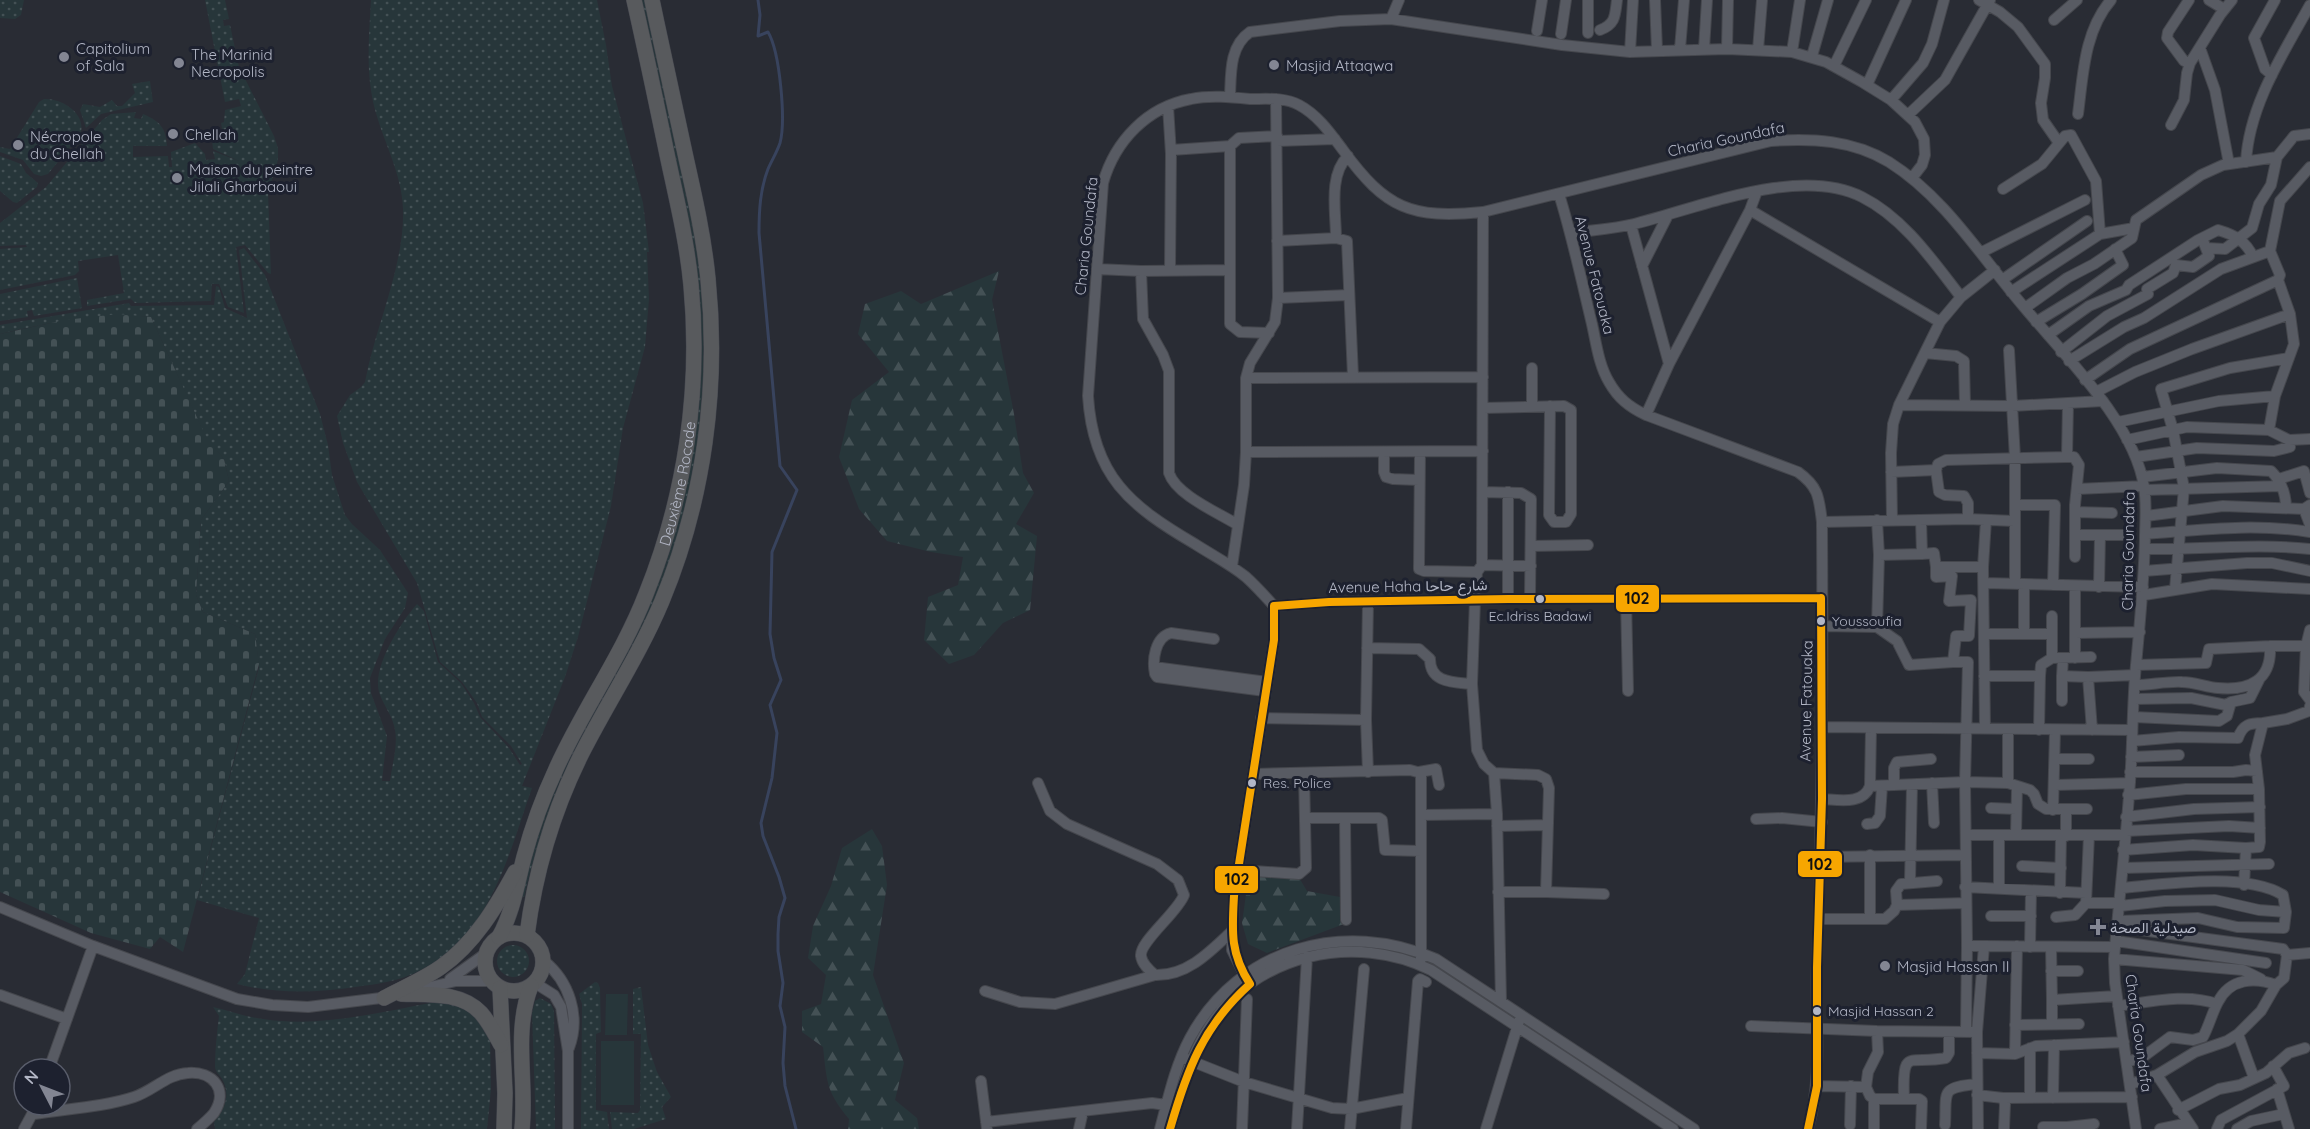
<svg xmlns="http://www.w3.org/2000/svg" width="2310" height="1129" viewBox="0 0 2310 1129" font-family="Quicksand,Vazirmatn,sans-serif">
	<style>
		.grass { fill: url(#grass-dots) }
		.forest { fill: url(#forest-firs) }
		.cemetery { fill: url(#cemetery-stones) }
		.pitch { fill: #27363a }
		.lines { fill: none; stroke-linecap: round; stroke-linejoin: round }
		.stream { stroke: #38435d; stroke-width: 3 }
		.minor-casing { stroke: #45474d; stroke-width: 12 }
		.highway-casing { stroke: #464850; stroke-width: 16 }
		.minor { stroke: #585b63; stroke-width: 10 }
		.highway { stroke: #585a5d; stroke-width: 15 }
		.bus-1-casing { stroke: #1d212f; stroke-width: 12 }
		.bus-1 { stroke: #f7a600; stroke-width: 8 }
		.poi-dot { fill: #838693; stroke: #1d212f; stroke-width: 2 }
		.bus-dot { fill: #b3b7c6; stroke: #1d212f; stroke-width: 2 }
		.labels { text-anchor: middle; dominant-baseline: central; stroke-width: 6; stroke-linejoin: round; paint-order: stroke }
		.bus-label { font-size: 14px; fill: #b3b7c6; stroke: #1d212f; text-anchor: start }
		.poi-label { font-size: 15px; fill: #b3b7c6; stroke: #1d212f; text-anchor: start }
		.street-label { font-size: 15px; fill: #b3b7c6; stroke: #1d212f }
		.line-badge { stroke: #1d212f; stroke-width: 2 }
		.pale-badge-label { font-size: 16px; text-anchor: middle; font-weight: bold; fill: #111 }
	</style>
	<defs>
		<pattern id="grass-dots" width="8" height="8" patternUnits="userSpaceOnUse" patternTransform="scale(1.5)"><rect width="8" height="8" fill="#27363a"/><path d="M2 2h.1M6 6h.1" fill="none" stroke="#445155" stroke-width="1.8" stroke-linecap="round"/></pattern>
		<pattern id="forest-firs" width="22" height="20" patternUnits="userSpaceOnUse" patternTransform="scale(1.5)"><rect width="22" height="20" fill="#27363a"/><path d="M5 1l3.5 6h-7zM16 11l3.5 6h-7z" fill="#445155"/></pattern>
		<pattern id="cemetery-stones" width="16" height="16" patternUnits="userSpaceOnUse" patternTransform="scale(1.5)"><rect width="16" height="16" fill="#27363a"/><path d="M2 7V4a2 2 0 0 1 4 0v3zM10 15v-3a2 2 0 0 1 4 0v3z" fill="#445155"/></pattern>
	</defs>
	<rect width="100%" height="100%" fill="#292c34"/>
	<path class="grass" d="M0,0h24l-3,15 -6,4 -15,-1z
		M205,0h20l4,19 -6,1 1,6 6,-1 9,42 35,69 4,12v12l-10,32 3,82 -3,-1 -23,-28 -9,2 8,66 -16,-6 -9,-23h-7l-1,17 -76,2 -4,-4 -44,7v-6l37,-7 -6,-38 -40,6 1,10 -4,4 -75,15v-41l27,-2 -1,-2 -26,1v-23l46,-36 56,-67 9,-6 25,-2 -2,6 7,1 2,-5c17,7 23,14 24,32h-34v11l35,-1 1,11h3l-1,-15 24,-9 10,11 1,6 9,-1 -2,-8 26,10 -26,-12 -1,-9 12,-2 -3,-15 3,-1 1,-12 16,-4 -2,-7 -14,3z
		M371,0h226l9,45 6,41 31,117 6,49h-2l2,47 -4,48 -22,81 -12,78 -33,131 -13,40 -43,109 10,2c-23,65 -42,149 -111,182 -21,11 -43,14 -66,17 -40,6 -78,7 -118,-3l8,-10 14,-56 -62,-18 62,-233 -4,-33 -52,-22 -7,-17 5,-75 28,-39 -5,-22 -18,-21 -55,-121c-54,-4 -99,5 -151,17v-9l129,-22 2,3 83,-1 2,-19 3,1 6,21 22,10 -8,-68 5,-2 21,27 55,139 8,31 4,30 13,40 7,9 28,26 28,43 -3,15 -20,31 -15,39 1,15 16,43 -5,45h8c2,-16 8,-35 5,-51 -2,-14 -12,-25 -16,-38 -7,-25 22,-70 38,-88l7,7 14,51 23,21 13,20 6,14 29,31 11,17 2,-1 -11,-18 -29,-29 -5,-14 -15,-21 -22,-20 -23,-79 -60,-101 -14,-39 -6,-27 13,-21 11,-8 4,-5c10,-55 40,-117 38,-173 -1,-34 -18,-64 -27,-96 -11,-37 -7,-75 -5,-113z
		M642,0h3c11,52 22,104 33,157 9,40 18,79 22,120 12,116 -5,235 -52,341 -26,57 -63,109 -89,166 -15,36 -26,75 -35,113l-3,-1c14,-55 31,-108 58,-159 22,-40 47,-78 65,-119 52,-116 67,-244 50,-369 -5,-31 -12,-62 -19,-92 -11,-53 -22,-105 -33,-157z
		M150,81l3,21 -52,12 -15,14 -6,-18 3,-6 17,3 12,-7 5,6h5l13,-13 -3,-9z
		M44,99c18,-1 44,15 36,36l-32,39 -7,2 -7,-2 -11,-14 -23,-8v-5l10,2 29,-47z
		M0,156l21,8 5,9 12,10 -1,4 -20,16 -4,-1 -13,-11z
		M77,278l5,30 -48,8 -2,-6 -5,1 1,6 -28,4v-27z
		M497 961a16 16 0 1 1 32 0a16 16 0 1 1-32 0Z
		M595,982l3,1 2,5 1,44 -5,2v76l11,2 2,17h-28l1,-125 -3,-10z
		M641,987l7,58 9,27 14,25 -9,10 4,12 -32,10h-22l-2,-17 28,1 2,-3 1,-76h-8v-45z
		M540,998l11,6 3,7 1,118h-19l-4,-116 3,-12z
		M436,1002l20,3 20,11 14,19 1,54 -4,40h-272l-1,-7c11,-12 17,-28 8,-43 -3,-5 -6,-6 -7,-12 0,-18 2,-35 4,-51l-6,-9c17,4 33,10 50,12 57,9 117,-7 173,-17z"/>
	<path class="forest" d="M999,271l-7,29 22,114 9,59 11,20 -18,31 21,12 -7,74 -27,13 -29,32 -25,9 -25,-24 4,-43 30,-12 5,-28 -32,-5 -44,-11 -28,-32 -20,-52 13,-57 37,-28 -31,-38 7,-30 36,-13 20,13z
		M872,829l10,17 5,39 -14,90 31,88 -9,37 22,18 2,11h-71l1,-10c-23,-28 -22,-37 -26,-72l-21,-15v-21l19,-7 5,-29 -18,-17 5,-32 18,-40 11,-38z
		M1249,873l49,3 9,15 33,6 4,27 -77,29 -19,-9 -6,-21z"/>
	<path class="cemetery" d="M118,314l33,3 55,120 18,22 5,22 -28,39 -5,75 7,17 52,22 4,30 -76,288 -23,-15 -10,12 -59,-16 -91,-41v-558l65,-14z"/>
	<path class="pitch" d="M606,994h22l-1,41h-22z
		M601,1041h33v64h-33z"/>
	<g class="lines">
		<path class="stream" d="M758,0l2,15 -2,21 10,-4c12,20 18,89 12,111 -3,9 -8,17 -12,26 -8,21 -9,42 -9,64l21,233 17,24 -25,62 -2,82 4,24 7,22 -11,25 7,28 -5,45 -11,45 2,13 16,41 6,21 -6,19 -1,17v17l5,32 -3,23 5,21 -2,36 2,23 11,43"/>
		<defs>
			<path id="minor" d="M1588,0v33
				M1655,0l2,50
				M1979,0l21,12 18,15 27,37v14l-4,25 2,17 16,23
				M2209,0l15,9
				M1391,19l8,-19
				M2054,20l23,-20
				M1600,30c16,-6 15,-15 17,-30
				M1537,31l5,-31
				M1561,34l5,-34
				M2200,48l15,42 14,74
				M1680,49l4,-49
				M1704,49l3,-49
				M1727,49l1,-49
				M1758,50l4,-50
				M1630,52l3,-52
				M1792,52l8,-52
				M1812,56l16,-56
				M2184,61l-17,-23 1,-6 21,-32
				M1834,66l32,-66
				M2272,75l-7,-6 -11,-31 21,-38
				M1867,85l39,-85
				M1230,97c1,-22 -1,-51 20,-65l90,-11 51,-2 171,26 68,7 97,-3 65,3 34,10 36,20 29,18 24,22 9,17 1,16 -3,10 -10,13
				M1891,100l32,-37 9,-19 12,-44
				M1168,106l3,48 -1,116
				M2078,114c5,-38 6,-83 33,-114
				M1908,115l37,-35 45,-80
				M2171,125l13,-25 3,-27 3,-10 30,-48 12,-15
				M1277,141l58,-2
				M1230,146v178l10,8 29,1
				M1171,150l59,-4 9,-8 38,-2
				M2246,162c3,-57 37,-108 64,-157
				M2310,167l-30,34 -10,50 10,24 -2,5 12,34 4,30 -19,52 -6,34 20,10 21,-1
				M2003,189l39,-25 23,-28 6,-1 25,46 4,53
				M1559,194c13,42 22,84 32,126 5,20 7,44 18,62 9,16 20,25 37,33l152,57c21,15 21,26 24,50 1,148 0,296 -5,444 -2,54 6,110 -9,163
				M1750,210l190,112
				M1483,212l-1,353 -5,7 -2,28 -3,84 5,66 7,14 10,9 3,41 4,187
				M1631,225l38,139
				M1571,233c21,-3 43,-4 63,-9 65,-16 165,-59 228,-27 42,21 71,64 99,100
				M1336,238c0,-25 -8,-63 12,-82
				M1277,241l59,-3 11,3 6,135
				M2207,248l18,1 27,-21 7,-24 12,-19 6,-28 17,-21 16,-2
				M1982,252l103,-52
				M1642,266l26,-51
				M1097,269l44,2 89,-1
				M1141,271l2,48 20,36 6,16v102c7,22 50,40 69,52
				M2002,280l85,-59
				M2011,292l89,-58 34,-6
				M1278,298l71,-3
				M2025,308l42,-30 27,-14 38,-26 4,-18 65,-45 22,-10 54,-8
				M2036,322l46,-28 41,-29 -8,-16
				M2048,335l41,-29 37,-16 3,-5 69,-45 20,-10c17,5 28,11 35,27
				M2009,350l6,108v125
				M2061,352l46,-36 41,-22 -1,-5 26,-16 3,-8 17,2 16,-11 -7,-18
				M1925,353l31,3 8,5 1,44
				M2069,361l55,-34 20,-9 77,-49 49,-18
				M1532,368v38
				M1246,378l237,-1
				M2085,380l45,-31 148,-69
				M2096,392l39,-20 57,-23 98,-35
				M1899,405l113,1 91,-5
				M1483,408l81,-2 7,4v104l-5,8h-12l-5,-7 1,-109
				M1646,415l23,-51 81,-154 7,-19
				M2118,422l101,-21 56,-5
				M2127,440l60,-13 82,3
				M1246,452l237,-1
				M1384,452v20l2,5 7,2 26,1
				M1420,452l-1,117 5,2 53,1
				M2067,457h7l5,8 -4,40v52
				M2136,457l61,-9 77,3 16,-4 -1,-7
				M1936,470l3,22 6,3 19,1 4,7v16
				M1891,472l45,-2 2,-6 8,-4 121,-3 1,-54
				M2142,477l75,-9 54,3c10,10 15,23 15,37
				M2279,479l25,-8 6,22
				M2077,489l67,-3
				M2145,490l136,-4
				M1483,492l38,1 10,6 -1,100
				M1508,492v107
				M2015,505h40l-2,80
				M2310,505l-6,4 6,16
				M2075,512l37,1
				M2146,516l77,-10 81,3
				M1877,520l2,35 43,-1 -1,-34
				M1892,520l-1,-67 2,-29 6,-19 41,-83 21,-25 34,-27
				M1822,522l146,-3 46,2
				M2145,534c56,-4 109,-11 165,-2
				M2075,535h50
				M1531,546l57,-1
				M2145,549c55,1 110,-6 165,0
				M1922,554l12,-1 2,14h47
				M1482,565l49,1
				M1232,566l12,-81 2,-33v-74l4,-15 25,-41 3,-24 -2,-199
				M1936,567v10l16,-1 -3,25 22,-1 -2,36h-13l-3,26h15l-3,120 2,161v3h17l-7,86 1,97
				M2144,571l103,-8h25l38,8
				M1984,583l159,4
				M2024,584v49
				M2075,587v71
				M2099,587l1,-52
				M2175,589l9,-101 -11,-58 -12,-41 69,-21 59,-10
				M2144,595l68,-11 98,5
				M1626,599l2,92
				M1274,606c-9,-10 -18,-20 -28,-29 -16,-13 -34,-22 -51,-33 -65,-38 -102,-68 -107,-148l15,-213c12,-42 44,-76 88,-84 19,-4 39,-2 59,0 17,0 34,-2 49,6 19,10 32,29 44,45 43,59 68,69 140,62l288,-71c41,-3 82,-1 118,21 57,36 92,95 135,145 40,48 111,117 120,180 3,17 1,34 1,51 -1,43 -5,84 -9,127 -4,39 -3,78 -6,117 -4,59 -11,118 -16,177l1,24 21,146
				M1274,606l55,-4 179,-3 313,-1
				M1822,626l55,1 2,-72
				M1877,627l20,14 12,24 44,-3
				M2310,630l-4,16 -2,46 6,8
				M2075,633l65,-1
				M1985,634h66
				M1214,639l-43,-6c-16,4 -19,27 -16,41l2,3 108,14
				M1367,648l52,1 11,10c0,24 23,23 42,25
				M2052,658v-42
				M2063,658l-1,18 26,1 4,53
				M2136,665l70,-2 3,-14 61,-3
				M1154,667l113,15
				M1984,676h56l1,-11 11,-7 39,-1
				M2088,677l47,-2
				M2135,685c14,0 34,-4 47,-3 12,0 24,5 36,6 32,3 54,-8 52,-42h36
				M2134,699l57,-1 35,7 5,-3
				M2062,701v-25
				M2134,717l85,4 8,-5 4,-14 19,-4 9,-18
				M1261,718l105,2
				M1822,727l310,3
				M1985,729l-2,-162 3,-47
				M2039,730l1,-54
				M2132,741l47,-4 59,1c5,-14 12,-15 25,-15
				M2131,757l48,-2
				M2055,759h34
				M1368,772l-2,-52 2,-118
				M1419,772l17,-3 3,16
				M2130,772h103l13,-2 11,1
				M1494,773l44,2 8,4 3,9 -3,104h-48
				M1254,774l156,-4 11,3v186
				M1038,783l12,28 17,13 90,40 21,16 6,15c-6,17 -45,47 -43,61 1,8 8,14 14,19 32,1 55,-23 77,-44
				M1932,783l2,40
				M2008,783v-54
				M1894,785v-17l3,-6 34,-3
				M2055,785l75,-2
				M1870,786l1,-57
				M2128,795l58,-6h73
				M1822,799c18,1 41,6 48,-13l95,-4 43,1 22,7 4,4 4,10 8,5h41
				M1991,808l25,1
				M2066,809v27
				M2053,810l2,-80
				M1421,815l76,-1
				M2126,817l68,-8 66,-2
				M1305,818h74l3,2 3,30 36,1
				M1345,818l1,102
				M1756,819l26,-1 40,4
				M1867,824l8,-1 5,-7 2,-30
				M1497,826l51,-1
				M2126,831l103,-5 31,2
				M1967,835h158
				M2016,835l1,-48
				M2123,850l70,-5 53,3
				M1820,857l146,-2
				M2022,866l39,2
				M2123,868l146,-4
				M1239,870l60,4 7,-6 -2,-94
				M1937,881l-36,3 -5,7 1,14 69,-2
				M1910,882l2,-97
				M2244,885l2,-37 13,-1 1,-5 -1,-53 -4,-34 8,-32 24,-4 22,-8 1,-5
				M1965,887l121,6
				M1999,889v-54
				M1546,892l58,2
				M2060,893l1,-57
				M2086,903h34
				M2120,906l45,-5 50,-1 44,10 27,2
				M0,907l93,39 144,53 35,6 36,2 81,-10
				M1991,916h40
				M2056,917l19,-2 11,-12 3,-68
				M1819,919h66l9,-8 3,-6
				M1870,919v-64
				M2119,921l79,-3 39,9 47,1 2,-16 -3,-17c-38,-23 -117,-11 -161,-7
				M2118,927l165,22 4,6
				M2116,941l150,22
				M1984,946l131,1
				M2030,947l1,-56
				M2051,947l1,53 64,-4
				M2114,959l129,11 18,9
				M544,961c25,20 37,55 25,87
				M2051,971h27
				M450,979l35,-25
				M1247,980l-15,-30 2,-54 40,-256v-34
				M535,983l19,12 7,12 7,44v78
				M413,991l43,-10h35
				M985,991l35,11 35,2 100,-29
				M0,995l67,24
				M2118,1006c32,-4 68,-13 99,-2
				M2052,1024v-24
				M2015,1025l64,-1
				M1751,1026l126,5 100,1
				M1966,1031l1,-85
				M2238,1034l16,44
				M1977,1053l38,1 21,-8 88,-4
				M2015,1054l2,-108
				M1186,1059l58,23 88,26 19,1 57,-11
				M2127,1062l16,-5 27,-20 23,3 10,-3c6,-11 9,-24 15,-35 12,-24 37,-25 58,-17
				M49,1069l44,-123
				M2157,1075l36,54
				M981,1081l6,48
				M2131,1084l26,-9 38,-23 32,-11 11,-7 23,-23 15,-26 8,-7 3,-23 23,-2
				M1817,1086l49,1 4,9 4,3h45l3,2 -1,28
				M1866,1087l2,-15 10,-20 -1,-21
				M2277,1089l12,40
				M1977,1095l26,3 2,6 -1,25
				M1904,1098c-2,-52 5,-33 42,-40l3,-5v-21
				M2003,1098l129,-1
				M2030,1098v-50
				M2053,1098l1,-53
				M2178,1110l41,-21 21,-4 26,-12 23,-20 16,-5
				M34,1114c31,-5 70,-7 100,-17 19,-6 33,-23 54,-24 25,-2 41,17 26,40 -5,6 -11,11 -17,16
				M986,1122l166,-19 21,3
				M1850,1125l1,-39
				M1945,1125c2,-33 -6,-37 31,-41
				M2043,1127h24l27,-3
				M24,1129l13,-24
				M1079,1129l4,-18
				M1160,1129c8,-30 15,-63 30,-91 49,-91 155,-119 246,-79l258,170
				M1170,1129c10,-35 19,-72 39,-102 47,-74 146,-94 222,-57l242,159
				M1242,1129l5,-130
				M1297,1129l10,-172
				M1350,1129l14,-160
				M1406,1129l12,-148 2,-2 6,3
				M1486,1129l33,-108
				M1874,1129v-30
				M2160,1129l29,-6
				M2217,1129l4,-9 63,-34 -11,-20
				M2237,1129l14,-8 28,-6"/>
			<g id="highway">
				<circle cx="514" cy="962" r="29"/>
				<path d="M527,935c8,-62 25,-121 53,-178 26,-52 59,-101 82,-156 42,-101 57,-213 46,-322 -4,-41 -13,-81 -22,-121 -11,-52 -23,-105 -34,-158"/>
				<path id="s1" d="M499,937c14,-25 18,-53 25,-80 8,-30 19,-60 32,-88 27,-60 66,-113 90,-175 39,-97 55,-204 45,-309 -4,-43 -14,-84 -23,-126 -11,-53 -22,-106 -34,-159"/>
				<path d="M500,988l5,105 -1,36"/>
				<path d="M401,994c26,1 60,-3 80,19 8,9 14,21 20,32"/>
				<path d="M384,998c19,-10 40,-19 57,-31 33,-23 55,-60 74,-95"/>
				<path d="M522,1129c5,-48 -9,-97 9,-143"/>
			</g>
		</defs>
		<use href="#minor" class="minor-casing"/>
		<use href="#highway" class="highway-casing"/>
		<use href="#minor" class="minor"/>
		<use href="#highway" class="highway"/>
		<defs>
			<path id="bus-1" d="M1274,606l55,-4 179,-3 313,-1
				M1170,1129c17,-59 33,-103 80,-145 -20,-31 -18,-53 -16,-88l40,-256v-34
				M1808,1129l9,-43v-119l5,-168 -1,-201"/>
		</defs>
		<use href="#bus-1" class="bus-1-casing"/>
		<use href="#bus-1" class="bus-1"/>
	</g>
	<g class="poi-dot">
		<circle cx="64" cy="57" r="6"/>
		<circle cx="179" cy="63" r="6"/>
		<circle cx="1274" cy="65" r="6"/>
		<circle cx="173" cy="134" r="6"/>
		<circle cx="18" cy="145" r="6"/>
		<circle cx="177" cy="178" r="6"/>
		<path d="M2095 918h6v6h6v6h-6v6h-6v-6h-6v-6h6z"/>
		<circle cx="1885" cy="966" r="6"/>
	</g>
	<g class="bus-dot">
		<circle cx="1540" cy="599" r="5"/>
		<circle cx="1821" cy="621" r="5"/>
		<circle cx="1252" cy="783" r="5"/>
		<circle cx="1817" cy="1011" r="5"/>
	</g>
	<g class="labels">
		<g class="bus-label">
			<text x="1540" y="616" text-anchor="middle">Ec.Idriss Badawi</text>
			<text x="1832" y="621">Youssoufia</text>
			<text x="1263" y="783">Res. Police</text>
			<text x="1828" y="1011">Masjid Hassan 2</text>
		</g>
		<g class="poi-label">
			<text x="76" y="48">Capitolium<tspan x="76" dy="17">of Sala</tspan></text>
			<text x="191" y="54">The Marinid<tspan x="191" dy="17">Necropolis</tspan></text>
			<text x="1286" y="65">Masjid Attaqwa</text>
			<text x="185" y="134">Chellah</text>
			<text x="30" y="136">Nécropole<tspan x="30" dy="17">du Chellah</tspan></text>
			<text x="189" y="169">Maison du peintre<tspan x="189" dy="17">Jilali Gharbaoui</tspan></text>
			<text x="2110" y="927">صيدلية الصحة</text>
			<text x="1897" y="966">Masjid Hassan II</text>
		</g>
		<g class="street-label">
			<text transform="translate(1726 139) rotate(-12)">Charia Goundafa</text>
			<text transform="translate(1086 236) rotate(-84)">Charia Goundafa</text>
			<text transform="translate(1595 275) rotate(76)">Avenue Fatouaka</text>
			<text stroke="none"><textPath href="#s1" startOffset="490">Deuxième Rocade</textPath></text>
			<text transform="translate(2128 551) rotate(-89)">Charia Goundafa</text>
			<text transform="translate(1408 586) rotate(-1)">Avenue Haha شارع حاحا</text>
			<text transform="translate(1806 701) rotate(-89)">Avenue Fatouaka</text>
			<text transform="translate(2139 1033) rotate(82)">Charia Goundafa</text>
		</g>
	</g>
	<g class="line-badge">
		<rect x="1615" y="584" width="45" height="29" rx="6" fill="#f7a600"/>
		<rect x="1797" y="850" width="46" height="28" rx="6" fill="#f7a600"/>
		<rect x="1214" y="865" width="45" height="29" rx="6" fill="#f7a600"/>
	</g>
	<g class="pale-badge-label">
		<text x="1637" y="604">102</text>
		<text x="1820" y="870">102</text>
		<text x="1237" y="885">102</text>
	</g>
	<g transform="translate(42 1087) rotate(312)"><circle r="28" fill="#1d212f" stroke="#595d6b" stroke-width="1.5"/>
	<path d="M0-4.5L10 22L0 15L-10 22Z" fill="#838693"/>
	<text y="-9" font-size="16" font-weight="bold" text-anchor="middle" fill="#b3b7c6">N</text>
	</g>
</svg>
